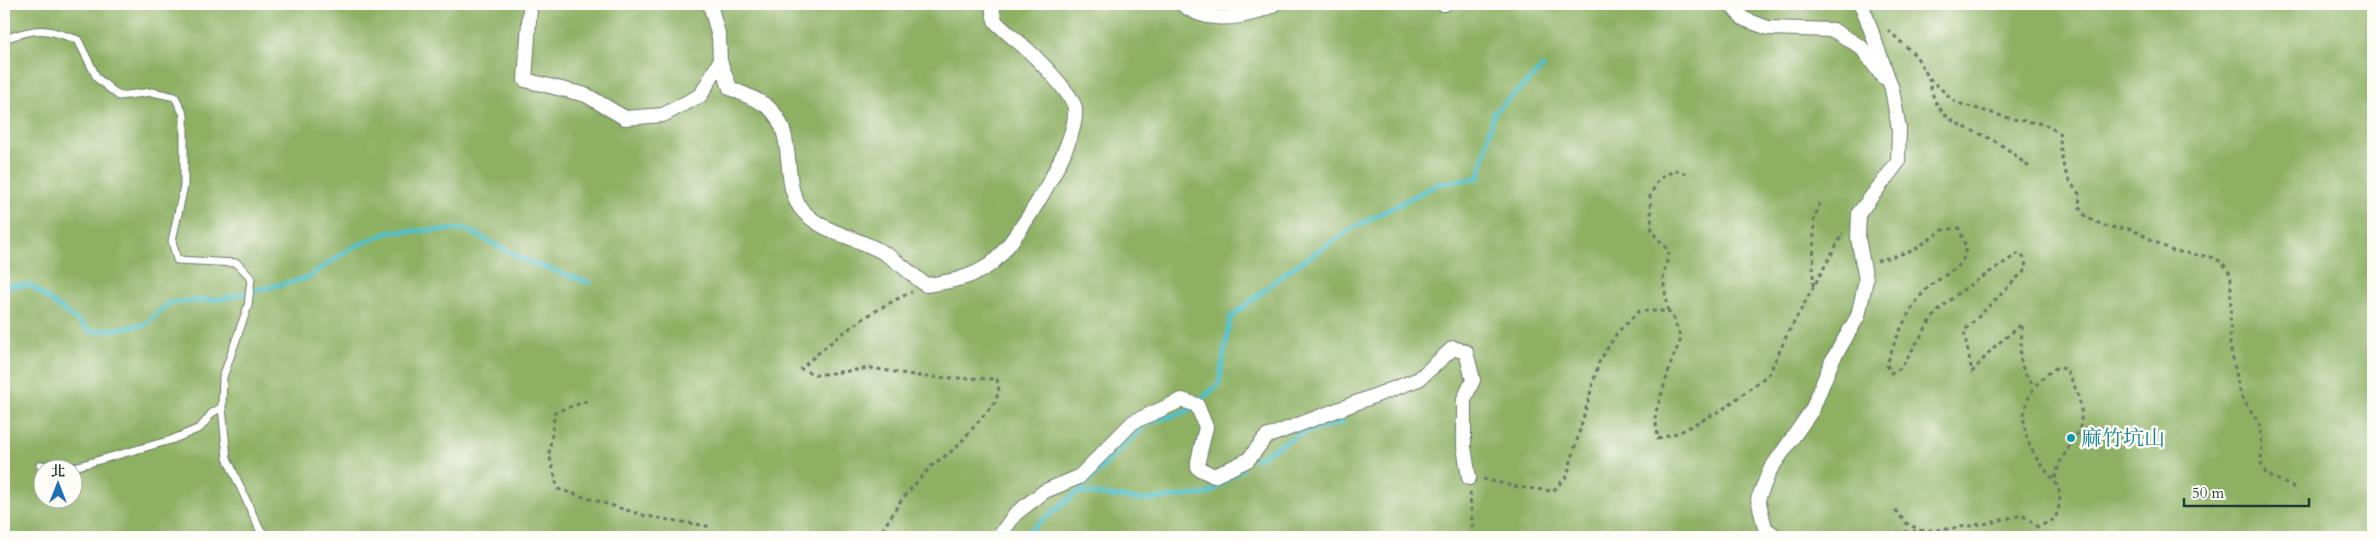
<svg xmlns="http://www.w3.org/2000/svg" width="2377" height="541" viewBox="0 0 2377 541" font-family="Cardo,'Noto Serif TC',serif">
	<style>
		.forest { fill: #8db064; stroke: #56764c; fill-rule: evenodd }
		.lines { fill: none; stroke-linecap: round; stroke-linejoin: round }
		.stream { stroke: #51bfc6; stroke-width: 5 }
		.lane-casing { stroke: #6a786a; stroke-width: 9 }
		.street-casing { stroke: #6a786a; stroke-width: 16 }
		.path { stroke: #6a786a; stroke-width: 3; stroke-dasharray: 4 4; stroke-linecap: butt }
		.lane { stroke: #fff; stroke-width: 7 }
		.street { stroke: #fff; stroke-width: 14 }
		.culture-dot { fill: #0f9aa8; stroke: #fdfcf7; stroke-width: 2 }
		.labels { text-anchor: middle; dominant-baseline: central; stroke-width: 5; stroke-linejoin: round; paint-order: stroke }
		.culture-label { font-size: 21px; fill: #0d838f; stroke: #fdfcf7; text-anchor: start }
	</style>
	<rect width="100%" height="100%" fill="#fdfcf7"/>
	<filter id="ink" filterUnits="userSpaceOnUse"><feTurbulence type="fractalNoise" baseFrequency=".02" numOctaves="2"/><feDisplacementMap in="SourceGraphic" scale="10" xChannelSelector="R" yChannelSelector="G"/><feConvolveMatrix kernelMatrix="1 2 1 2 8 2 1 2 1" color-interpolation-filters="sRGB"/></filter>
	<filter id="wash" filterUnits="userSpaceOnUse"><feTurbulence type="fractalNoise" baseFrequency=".0096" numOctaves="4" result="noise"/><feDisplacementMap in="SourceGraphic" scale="20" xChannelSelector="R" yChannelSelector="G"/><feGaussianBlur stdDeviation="1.12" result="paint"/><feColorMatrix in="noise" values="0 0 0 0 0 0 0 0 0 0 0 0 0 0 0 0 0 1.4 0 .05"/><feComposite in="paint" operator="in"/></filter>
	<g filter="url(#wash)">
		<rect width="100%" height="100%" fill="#f5e5cd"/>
		<path class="forest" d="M4,4h2369v533h-2369zM42,468h30v30h-30z"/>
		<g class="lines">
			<path class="stream" d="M4,286l26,-1 62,47 53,-7 24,-22 53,-4 85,-21 44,-30 39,-16 76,-3 60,32 64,22
				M1255,460l44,-26 44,-12
				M1078,492l65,8 65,-6 34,-25
				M1027,537l2,-6 49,-39 69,-69 39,-11 33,-28 11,-66 55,-45 68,-45 85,-44 41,-6 15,-65 49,-46"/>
		</g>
	</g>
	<g filter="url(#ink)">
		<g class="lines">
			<defs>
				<path id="lane" d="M4,39c35,-11 39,-12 74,1l19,38 22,18 33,-4 23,5 9,18v71l-12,55 5,19 60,3 14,15 -3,28 -25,71 -1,30 5,51 32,70 8,9
					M40,465l19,3
					M71,468l100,-28 29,-12 12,-15 10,-6"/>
				<path id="street" d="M710,4l9,33 1,24 10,27c12,6 28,11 38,19 31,26 11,78 35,104 21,23 55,26 81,42 15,9 28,22 42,32 23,-3 46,-7 65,-21 26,-22 88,-121 84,-155 -1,-14 -41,-54 -53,-64 -8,-7 -19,-15 -26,-23 -3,-4 -3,-13 -4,-18
					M1182,4c21,17 49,16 74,8 6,-3 13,-4 18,-8
					M1443,4h2
					M1730,4l14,15 24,9 65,2 28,17 22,30
					M530,8l-5,72 61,15 39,23 38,-3 38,-20 19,-34
					M999,537l16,-23 30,-23 34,-14 54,-55 49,-22 15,5 9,22 -8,34v7l16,8 34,-16 18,-23 153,-58 34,-31 13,4 7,28 -9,19v48l5,31
					M1777,537l-12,-9 -7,-29 12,-29 42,-60 20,-49 26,-45 8,-36 -8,-42 1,-25 39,-51 1,-33 -7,-40 -29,-81 -3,-4"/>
			</defs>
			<use href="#lane" class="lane-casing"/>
			<use href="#street" class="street-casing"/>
			<path class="path" d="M1888,30l28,26 13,22 26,24 57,17 32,5 16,9c1,27 2,41 20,62l-1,11 7,11 21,10 24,2 42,22 38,6 11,5 9,13 -1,71 11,50 19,29 2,21 -1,17 5,11 31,15
				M1929,78c6,47 36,46 69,65 11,6 21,16 31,24
				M1877,261l35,-10 31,-21 16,-2c4,11 10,21 3,33 -6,9 -22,17 -31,24 -20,17 -37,55 -44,80l4,8 10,-5 31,-50 8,-9 21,-18 58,-38 6,6 1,10 -62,62 8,41 21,-24 29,-24c0,30 -8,37 12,62
				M1813,286l1,-66 6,-18
				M1668,311l-5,-32 6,-28 -17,-19 -2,-36 9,-17 16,-9 12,4
				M587,401l-32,11 -6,42 9,35 88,27 61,10 5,11
				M1483,479l35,8 35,4 14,-15 32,-114 18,-29 22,-22h29l6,8 7,20 -9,21 -17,55 3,24 22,-7 43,-23 46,-35 17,-37 57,-104
				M1470,492l3,45
				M1895,510l11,13 16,8
				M878,537l24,-38 29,-33 25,-18 39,-46 4,-11 -2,-12 -72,-2 -54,-9 -55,7 -15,-6c32,-31 70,-59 111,-77
				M1865,537l12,-3 70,-5 42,-6 33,-8 16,12 17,-8c14,-37 -6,-38 -21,-65 -20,-36 -9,-66 23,-87l9,2c11,21 23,46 9,69 -10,16 -16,21 -20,41"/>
			<use href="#lane" class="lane"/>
			<use href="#street" class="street"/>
		</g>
	</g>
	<circle class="culture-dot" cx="2071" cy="438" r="5"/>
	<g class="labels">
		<g class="culture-label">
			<text x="2081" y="438">麻竹坑山</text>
		</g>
	</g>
	<rect width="2377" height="541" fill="none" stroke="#fdfcf7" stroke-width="20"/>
	<g transform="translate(58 484)"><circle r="24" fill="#fdfcf7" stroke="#a4b0a9"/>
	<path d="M0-4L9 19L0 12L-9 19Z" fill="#1f6fb2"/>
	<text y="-8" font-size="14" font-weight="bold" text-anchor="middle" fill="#1f3d34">北</text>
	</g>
	<path d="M2184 498v8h125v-8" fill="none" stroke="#1f3d34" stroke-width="2.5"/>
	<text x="2192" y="498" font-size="15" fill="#1f3d34" stroke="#fdfcf7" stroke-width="4" paint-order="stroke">50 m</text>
</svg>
